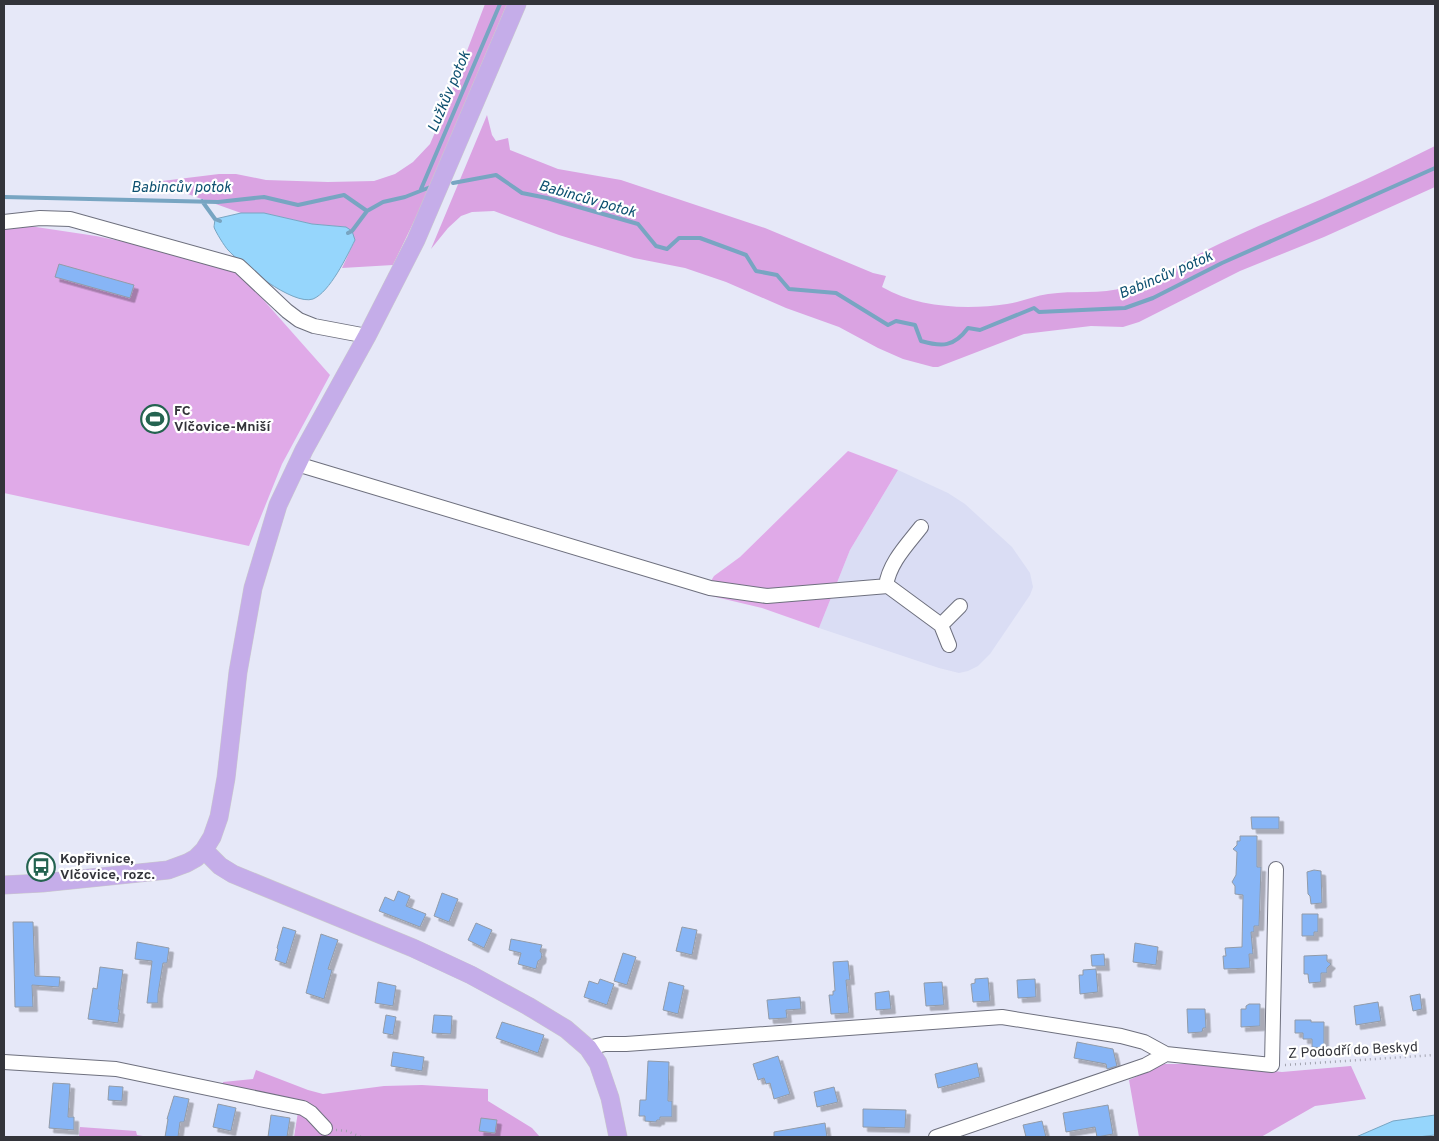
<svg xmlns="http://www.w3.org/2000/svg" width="1439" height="1141" viewBox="0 0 1439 1141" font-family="Overpass,sans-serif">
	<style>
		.built { fill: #daddf4 }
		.green { fill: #e0aae8 }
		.forest { fill: #daa3e2 }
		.water { fill: #96d6fc; stroke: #78a5c2 }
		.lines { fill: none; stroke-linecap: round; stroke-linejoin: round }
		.stream { stroke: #78a5c2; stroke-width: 4 }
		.building { fill: #87b5f6; stroke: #929ba8; filter: url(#shadow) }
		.minor-casing { stroke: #6e707e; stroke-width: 16 }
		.major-casing { stroke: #cacacc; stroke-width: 19 }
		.path { stroke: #a1a3af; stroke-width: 2.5; stroke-dasharray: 1 4; stroke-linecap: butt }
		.minor { stroke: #fff; stroke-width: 14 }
		.major { stroke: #c5ade9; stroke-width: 18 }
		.labels { text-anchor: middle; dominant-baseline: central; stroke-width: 4.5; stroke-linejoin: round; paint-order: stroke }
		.poi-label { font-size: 14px; font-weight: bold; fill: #33343a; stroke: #fff; text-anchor: start }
		.street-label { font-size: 14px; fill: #33343a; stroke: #fff }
		.water-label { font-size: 15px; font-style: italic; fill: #0d5070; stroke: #fff }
	</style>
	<defs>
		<filter id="shadow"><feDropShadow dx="4.5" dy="4.5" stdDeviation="0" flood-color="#0004"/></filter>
	</defs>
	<rect width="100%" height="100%" fill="#e6e8f8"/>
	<path class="built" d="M898,470l50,23 17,11 47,43 18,26 3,14 -3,8 -40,59 -12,12 -10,5 -9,2 -20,-5 -120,-40 31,-78z"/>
	<path class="green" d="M16,224l80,12 58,12 82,21 94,106 -48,89 -33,82 -245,-53v-265z
		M848,451l50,19 -48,80 -31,78 -57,-20 -59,-14 11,-18 26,-19z"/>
	<path class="forest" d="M485,4h22l-88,207 -26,54 -51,3 13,-28 -9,-13 -34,-3 -48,-11h-23l-87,-31 65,-8h17l30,6 62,2 46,-1 21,-7 18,-12 17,-18 10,-23z
		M487,115l5,20 4,6 12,-3 2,12 48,19 63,11 144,48 108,45 13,3 -4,11c36,21 85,23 125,17 14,-2 27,-8 41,-10 26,-4 52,1 78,-7 32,-8 63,-29 93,-43 39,-19 81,-35 121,-53 32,-14 64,-30 95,-45v41l-111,50 -84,34 -101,51 -16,5 -32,-1 -67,8 -86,33h-5l-30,-8 -25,-11 -39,-21 -53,-19 -60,-26 -41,-14 -51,-10 -75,-23 -65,-24 -22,1 -11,4 -13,12 -17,21z
		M1164,1064h48l70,8 69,-6 15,33 -51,7 -54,31h-122l-10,-57z
		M256,1070l52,20 15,4 61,-8 38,-1 66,4v12l44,27 8,9h-246l4,-25 -77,-17 2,-13 30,-3z
		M80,1127l56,4 1,4 12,2h-70z"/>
	<path class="water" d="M241,213h23l48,11 34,3 6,4 3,9c-8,16 -25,52 -42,59 -20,7 -72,-35 -85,-49 -3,-3 -13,-19 -14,-23 0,-1 1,-7 1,-8z
		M1435,1115v20l-17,2h-62l37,-16z"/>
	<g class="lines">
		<path class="stream" d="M453,183l43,-8 26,18 25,5 91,26 18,22 11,3 12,-11h21l46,17 10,16 21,4 12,14 47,4 52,32 8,-4 19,4 6,16c21,6 33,6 47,-13l12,2 54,-22 5,4 86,-4 28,-10 69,-35 213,-95
			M421,189l79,-185
			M4,197l214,5 46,-5 34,8 46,-10 23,16 16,-9 22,-5 28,-11
			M202,201l13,18 5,2
			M348,233l4,-2 15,-20"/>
	</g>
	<path class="building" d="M59,264l75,21 -4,13 -75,-21z
		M1251,817h28v12h-27z
		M1240,836h17v31h4l-2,59h-5v6h-3l2,22h-4l1,14 -26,1 -1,-13h3l-1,-8 17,-1 1,-52 -8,-1v-8l-3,-4 4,-7 1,-23 -4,-3 4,-4v-4h3z
		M1314,870l7,1 1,32 -11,1 -1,-8 -2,-2 -1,-22z
		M398,891l12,5 -4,10 20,8 -6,13 -41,-16 6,-14 9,4z
		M442,893l16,6 -9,23 -15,-6z
		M1302,914h16v18h-4v4h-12z
		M13,922h20l2,54 25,1 -1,10 -27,-2 1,22h-18z
		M476,923l16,7 -8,18 -16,-8z
		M283,927l13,4 -10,33 -11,-4 3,-11 -1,-1z
		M682,927l15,3 -5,25 -16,-4z
		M321,934l17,6 -10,29 4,1 -8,29 -18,-6z
		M511,939l31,6 -2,6 2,3 -1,5 -3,2 -2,8 -18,-5 3,-11 -12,-3z
		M137,942l32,6 -2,15h-4l-5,31v9h-11l5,-42 -17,-2z
		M1135,943l23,4 -2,18 -23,-3z
		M623,953l13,4 -9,28 -13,-4z
		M1104,954l1,12h-13l-1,-11z
		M1327,955v6l4,3 -4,4v5h-6v9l-12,1 -1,-9h-4v-18z
		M848,961l2,19h-4l3,33 -18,1 -2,-19h4v-4h2l-2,-29z
		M100,967l23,3 -5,39 2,1 -2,13 -30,-4 5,-31 4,1z
		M1096,969l2,23 -18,2 -1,-19h4v-5z
		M988,978l2,23 -17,1 -2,-18 4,-1v-4z
		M600,979l14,5 -7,21 -23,-8 5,-16 9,3z
		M1035,979l1,18 -18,1 -1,-18z
		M378,982l18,4 -3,20 -18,-3z
		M669,982l15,4 -6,28 -15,-4z
		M942,982l2,23 -18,1 -2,-23z
		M889,991l2,18 -15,1 -1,-17z
		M1420,994l2,15 -9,2 -3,-15z
		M800,997l1,12 -15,1 1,8 -18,1 -2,-19z
		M1378,1002l3,19 -25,4 -2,-19z
		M1249,1004h11v22l-19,1v-18h5v-3z
		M1187,1009h18l1,19h-3l-1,4 -14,1z
		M386,1015l10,2 -3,18 -10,-2z
		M434,1015l18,1 -1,18 -19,-1z
		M1295,1020h16v2h13v26l-12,-1v-8h-9v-6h-8z
		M502,1022l42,13 -6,18 -42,-15z
		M1077,1042l36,7 4,17 -10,3 -1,-5 -32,-6z
		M393,1052l31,5 -2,14 -31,-5z
		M778,1056l12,38 -16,5 -4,-16 -4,1 -2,-6 -6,2 -5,-16z
		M648,1061l21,1 -1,39h4v16h-12v3h-3l-1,2 -11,-1v-5h-6l1,-16h6z
		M977,1063l3,14 -42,11 -3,-14z
		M53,1083l17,1 -2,33h6v13l-25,-2z
		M109,1086l14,1 -1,14 -14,-1z
		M834,1087l4,15 -21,5 -3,-15z
		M174,1096l15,3 -5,23h-4l-2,15h-13l3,-18h-1z
		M218,1104l18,4 -5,23 -18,-4z
		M1108,1105l5,29 -16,3 -2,-10 -29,5 -3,-19z
		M863,1109l43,1 -1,18 -42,-1z
		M271,1115l19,3 -3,19h-19z
		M481,1118l16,2 -2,13 -16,-2z
		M1042,1121l4,16h-20l-3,-12z
		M825,1123l2,14h-53v-5z"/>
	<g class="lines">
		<defs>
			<path id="minor" d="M4,222l36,-4 30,1 169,47 48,45 12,9 15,6 53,10
				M297,464l413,124 57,8 121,-10 53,39 8,20
				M886,586c3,-23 21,-41 35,-59
				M941,625l19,-19
				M588,1048l17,-4h21l376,-27 119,19 23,6 22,12 106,11 4,-196
				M4,1062l112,7 187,39 8,5 14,15
				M936,1137l210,-72 20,-11"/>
			<path id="major" d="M204,850l16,16 13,8 180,74 58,27 57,31 38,23 22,19 10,15 12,35 8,39
				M4,885l38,-2 126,-13 19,-7 9,-5 8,-8 8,-13 7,-20 7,-39 12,-106 15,-84 25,-83 26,-55 63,-114 49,-96 101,-236"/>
		</defs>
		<use href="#minor" class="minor-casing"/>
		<use href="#major" class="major-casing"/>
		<path class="path" d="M1285,1065l150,-10
			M336,1130l11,1 14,6"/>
		<use href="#minor" class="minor"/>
		<use href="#major" class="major"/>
	</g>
	<defs>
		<symbol id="stadium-ring" viewBox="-11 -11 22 22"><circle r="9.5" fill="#fff" stroke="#246350" stroke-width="1.5"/><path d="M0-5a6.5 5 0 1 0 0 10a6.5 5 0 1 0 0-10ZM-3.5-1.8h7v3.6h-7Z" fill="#246350"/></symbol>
		<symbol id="bus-ring" viewBox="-11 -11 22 22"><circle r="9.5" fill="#fff" stroke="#246350" stroke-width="1.5"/><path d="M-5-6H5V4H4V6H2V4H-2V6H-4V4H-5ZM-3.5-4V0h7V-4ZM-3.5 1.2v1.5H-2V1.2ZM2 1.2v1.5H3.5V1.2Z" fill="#246350"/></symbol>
	</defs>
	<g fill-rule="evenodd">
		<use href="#stadium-ring" x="139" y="403" width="32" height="32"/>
		<use href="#bus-ring" x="25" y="851" width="32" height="32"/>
	</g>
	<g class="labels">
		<g class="poi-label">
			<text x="174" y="411">FC<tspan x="174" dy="16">Vlčovice-Mniší</tspan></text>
			<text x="60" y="859">Kopřivnice,<tspan x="60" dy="16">Vlčovice, rozc.</tspan></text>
		</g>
		<g class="street-label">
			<text transform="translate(1353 1051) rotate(-3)">Z Pododří do Beskyd</text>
		</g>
		<g class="water-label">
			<text transform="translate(450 92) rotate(-67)">Lužkův potok</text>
			<text x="181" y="188">Babincův potok</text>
			<text transform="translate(587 200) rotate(16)">Babincův potok</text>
			<text transform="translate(1166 276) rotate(-23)">Babincův potok</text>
		</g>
	</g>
	<rect width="1439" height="1141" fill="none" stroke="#33343a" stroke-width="10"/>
</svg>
